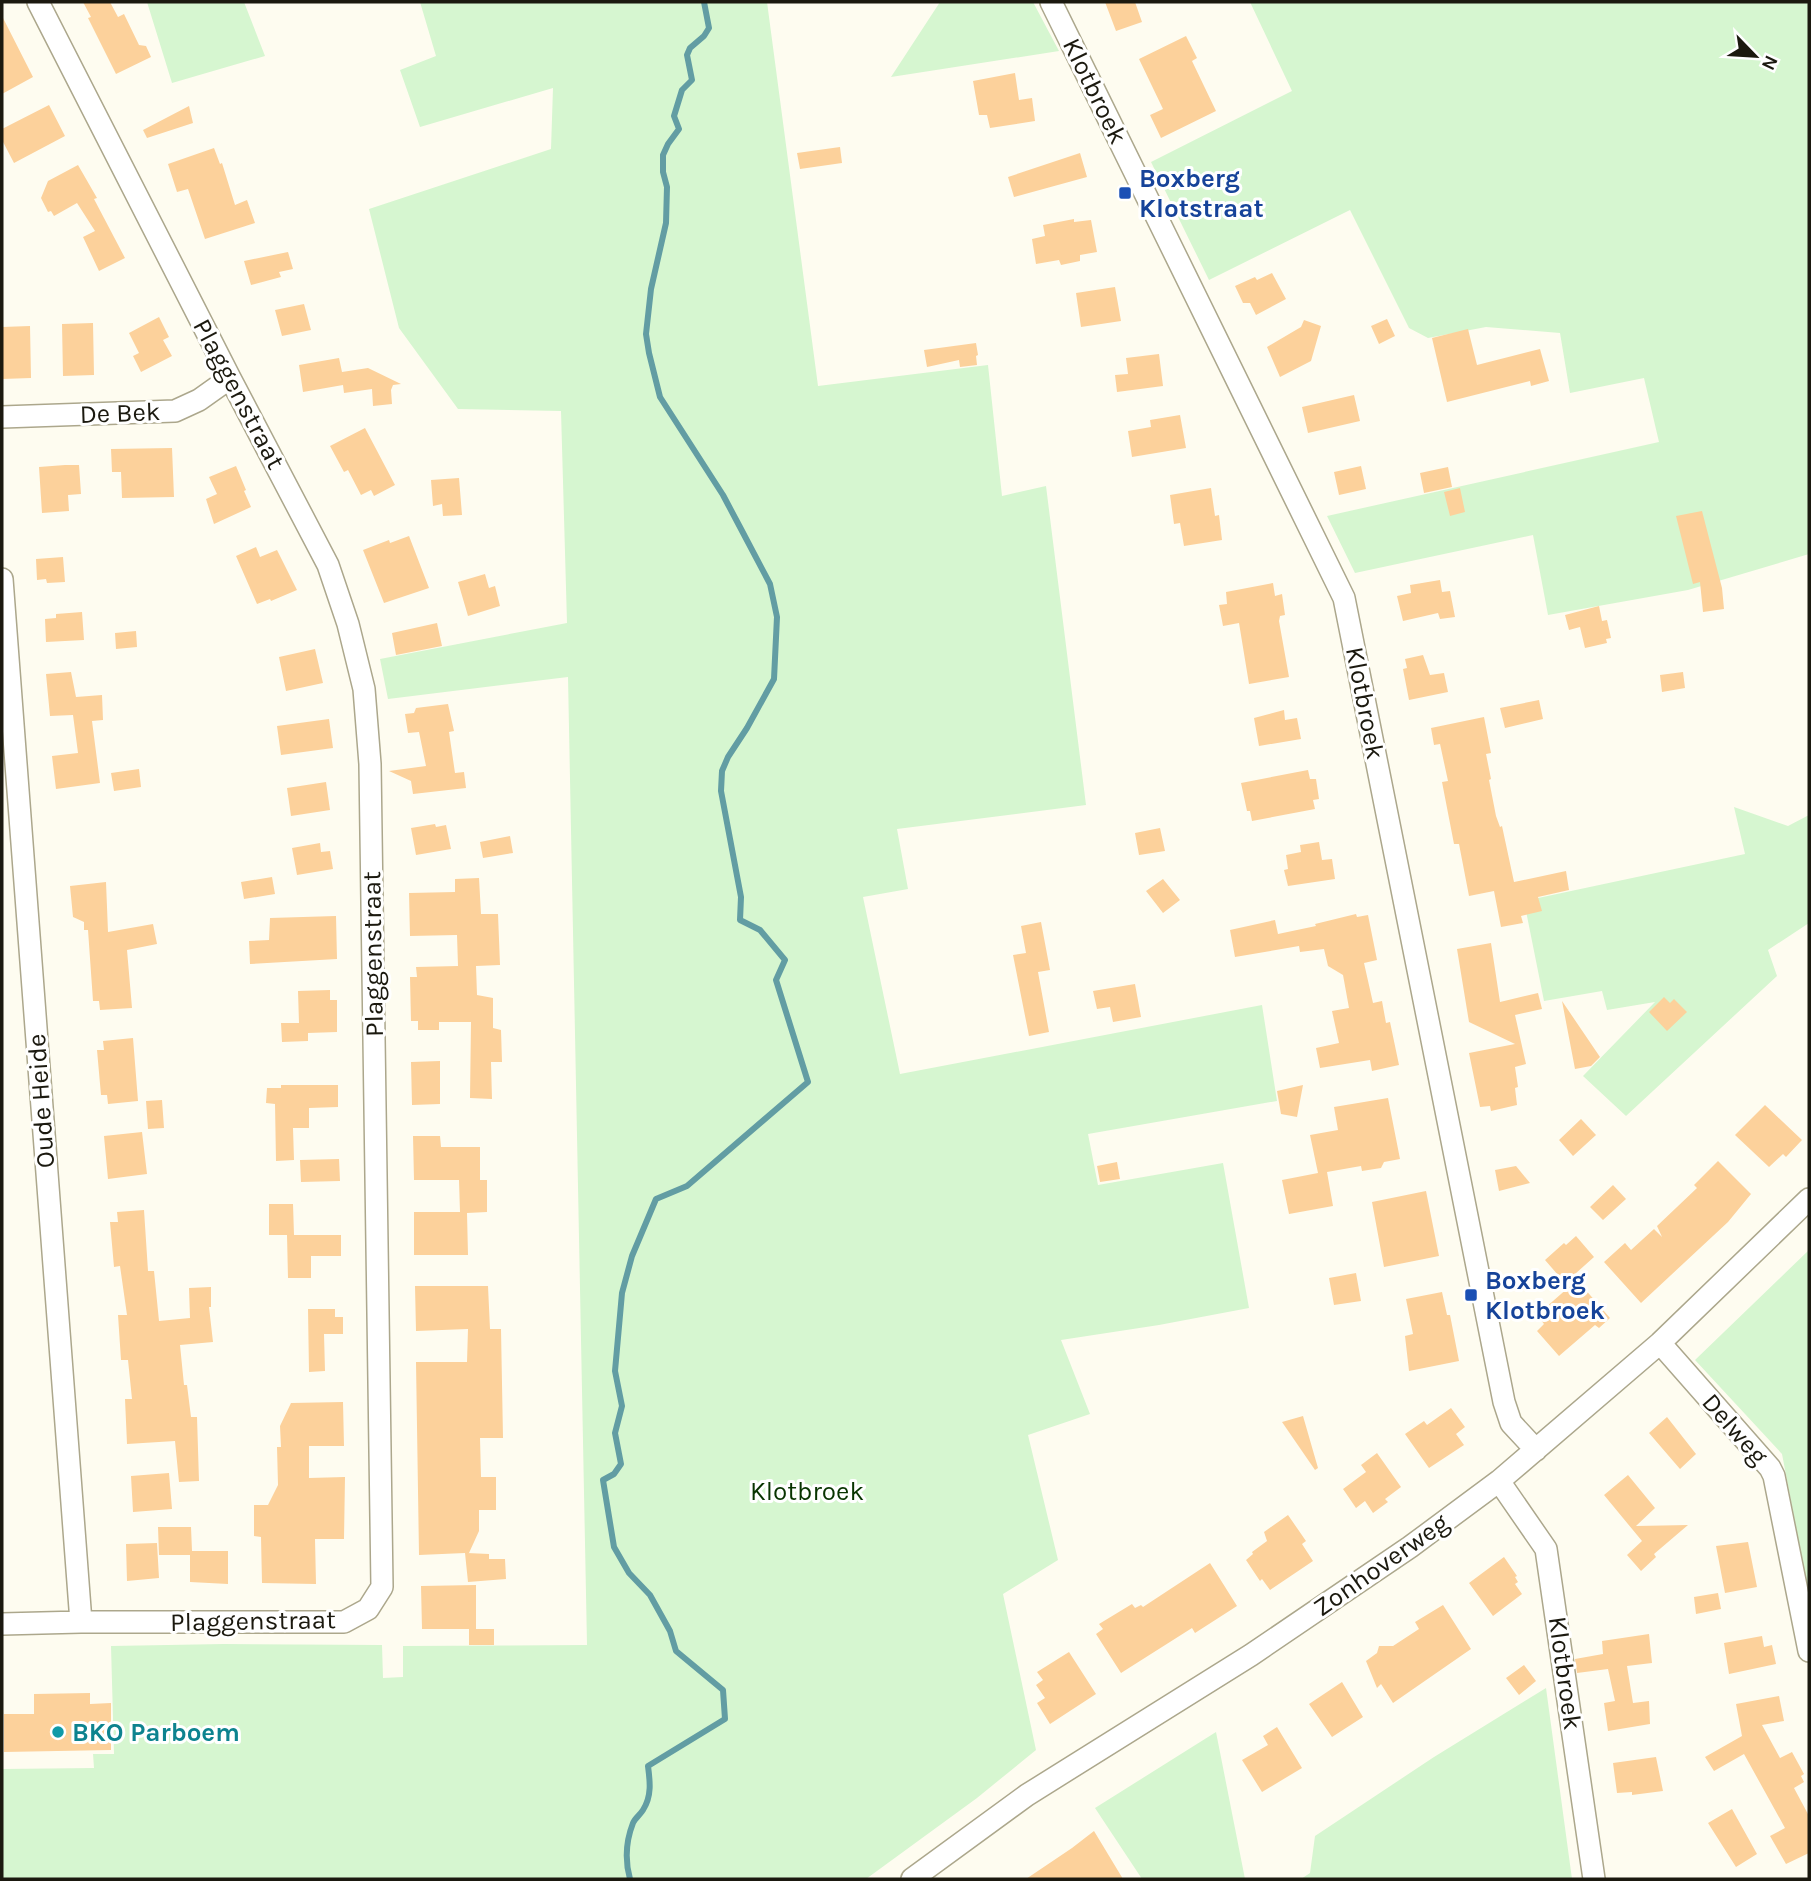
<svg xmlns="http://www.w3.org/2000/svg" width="1811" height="1881" viewBox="0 0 1811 1881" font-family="Karla,sans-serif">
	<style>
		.green { fill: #d6f6d0 }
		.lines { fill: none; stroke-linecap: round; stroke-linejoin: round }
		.stream { stroke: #629da3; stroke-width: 6 }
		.building { fill: #fcd19b }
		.minor-casing { stroke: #aca78c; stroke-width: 24 }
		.minor { stroke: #fff; stroke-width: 21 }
		.transit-dot { fill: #1a4fb4; stroke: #fff; stroke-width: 2.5 }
		.culture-dot { fill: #0f9aa8; stroke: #fff; stroke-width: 2.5 }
		.labels { text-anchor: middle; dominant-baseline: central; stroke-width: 6; stroke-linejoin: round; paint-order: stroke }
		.street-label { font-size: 26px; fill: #1b190f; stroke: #fff }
		.transit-label { font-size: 26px; font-weight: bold; fill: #164399; stroke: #fff; text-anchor: start }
		.park-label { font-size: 26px; fill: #083400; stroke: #fff }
		.culture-label { font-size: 26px; font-weight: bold; fill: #0d838f; stroke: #fff; text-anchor: start }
	</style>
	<rect width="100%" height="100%" fill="#fefcf0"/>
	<path class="green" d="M147,2h97l21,54 -93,27z
		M420,2h347l51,384 170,-21 14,131 44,-10 40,319 -189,24 11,60 -45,8 37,177 362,-69 15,96 -189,33 10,51 125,-22 26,145 -90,17 -98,15 29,74 -62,21 30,125 -55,34 33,156 -59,48 -111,81h-864v-110l92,-1 -1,-14h21l-3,-108 113,-2 158,1 1,33 20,-1v-31l184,-1 -19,-968 -180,22 -8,-40 187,-36 -6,-212 -103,-2 -59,-81 -30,-119 182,-60 2,-61 -133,39 -20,-57 36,-14z
		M940,2h93l26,49 -168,26z
		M1250,2h559v552l-121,36 -140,25 -15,-80 -178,38 -28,-57 332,-74 -15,-64 -74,15 -10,-60 -74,-6 -58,11 -19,-10 -59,-118 -141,70 -58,-118 141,-71z
		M1734,807l54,19 21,-11v108l-41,27 9,26 -151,140 -43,-40 72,-74 -48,8 -5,-19 -58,10 -20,-100 221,-47z
		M1809,1250v345l-27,-141 -87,-94z
		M1546,1688l26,191h-271l9,-6 5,-37 119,-79z
		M1216,1732l29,147h-103l-47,-71z"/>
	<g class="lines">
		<path class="stream" d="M630,1879c-5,-18 -4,-38 3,-56 2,-5 7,-8 10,-13 9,-14 7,-29 5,-44l77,-47 -2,-29 -47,-39 -6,-20 -20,-36 -21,-22 -15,-26 -11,-67 11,-6 7,-10 -6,-31 7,-27 -7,-35 7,-78 10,-37 24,-57 31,-13 121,-104 -32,-102 9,-20 -25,-30 -20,-10 1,-23 -20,-106 1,-20 6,-14 19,-29 27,-49 3,-62 -7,-33 -29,-55 -18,-34 -63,-98 -11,-44 -3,-19 5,-45 15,-66 1,-36 -4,-15v-17l5,-11 11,-15 -5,-13 8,-26 10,-10 -5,-25 3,-7 14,-12 5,-8 -5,-26"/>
	</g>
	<path class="building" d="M83,2h27l8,15 6,-3 15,31 7,1 5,11 -35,17 -28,-56 3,-1z
		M1105,2h30l7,20 -26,9z
		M2,16l31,61 -31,17z
		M1186,36l11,22 -5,3 24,50 -55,27 -11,-23 13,-6 -24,-50z
		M1015,73l4,27 13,-2 3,23 -45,7 -3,-13h-8l-6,-34z
		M49,105l16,31 -51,27 -12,-23v-11z
		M189,106l4,17 -46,15 -4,-8z
		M840,147l2,16 -42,6 -3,-16z
		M214,148l6,16 2,-1 13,42 12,-5 8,23 -50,16 -17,-50 -11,3 -9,-28z
		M1080,153l7,24 -73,20 -6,-20z
		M78,165l19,33 -3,1 31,59 -26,13 -16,-34 12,-6 -18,-28 -23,13 -3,-5 -3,1 -7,-14 7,-17z
		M1074,219v3l17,-2 6,32 -17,3v6l-19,4 -2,-5 -23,4 -4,-25 13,-3 -2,-11z
		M288,252l5,17 -14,3 2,5 -30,8 -7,-24z
		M1272,273l14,26 -30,16 -6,-12h-7l-8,-17 20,-9 2,3z
		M1115,287l6,34 -40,6 -5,-34z
		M304,304l7,26 -29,6 -7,-26z
		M159,317l10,20 -6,3 9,16 -31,16 -8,-16 6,-3 -10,-20z
		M1387,319l8,17 -16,8 -8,-18z
		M1304,320l17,6 -10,35 -31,16 -13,-30 34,-20z
		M93,323l1,52 -31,1 -1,-52z
		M30,326l1,52 -29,1v-52z
		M1468,329l9,36 63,-16 9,32 -18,5 -1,-5 -83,21 -15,-64z
		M976,343l2,12 -2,1 1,9 -17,2 -1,-7 -32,7 -3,-17z
		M1159,354l4,32 -46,6 -2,-17 13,-1 -2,-16z
		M339,358l3,14 26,-4 33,16 -8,1 -2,5 1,14 -19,2 -1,-17 -28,4 -1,-8 -40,7 -4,-27z
		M1354,395l6,26 -52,12 -6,-26z
		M1180,415l6,33 -54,9 -4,-26 23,-4 -1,-7z
		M365,428l30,57 -21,11 -3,-6 -10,5 -13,-25 -4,2 -14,-26z
		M172,448l2,49 -52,1 -1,-26h-9l-1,-23z
		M65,465h14l2,29 -13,1 1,16 -27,2 -3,-46z
		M236,466l10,24 -2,1 7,16 -37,17 -8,-25 11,-5 -8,-17z
		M1361,466l5,23 -27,6 -5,-23z
		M1448,467l4,20 -28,6 -4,-20z
		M459,478l3,37 -19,1 -1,-12 -9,2 -2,-26z
		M1211,488l4,28 4,-1 3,25 -38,6 -4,-23 -6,1 -4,-29z
		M1460,488l5,24 -15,4 -6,-24z
		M1702,511l20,77 2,21 -21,3 -3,-30 -7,2 -17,-68z
		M409,536l20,52 -45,15 -21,-53 26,-10 1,3z
		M256,547l4,10 17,-7 20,40 -26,11 -1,-2 -13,5 -21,-48z
		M63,557l2,25 -18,1 -1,-4 -9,1 -1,-21z
		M485,574l4,14 6,-2 5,20 -32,10 -10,-34z
		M1440,580l2,12 8,-1 5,26 -15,2 -2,-6 -35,8 -6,-25 14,-3 -1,-8z
		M1273,583l2,13 7,-2 3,21 -5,1 -1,5 10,56 -40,7 -10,-61 -16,3 -4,-21 8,-1 -1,-12z
		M1599,606l3,15 5,-1 4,18 -5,1 1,4 -22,5 -5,-21 -11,3 -4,-15z
		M82,612l2,28 -38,2 -1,-23 11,-1v-4z
		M437,623l5,23 -46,9 -4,-22z
		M136,631l1,16 -21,2 -1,-16z
		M315,649l8,34 -37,8 -7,-34z
		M1423,655l7,20 14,-2 4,19 -39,8 -6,-31 4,-1 -2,-9z
		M71,672l5,25 26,-2 1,25 -11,1 8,62 -44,6 -4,-33 26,-3 -5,-38 -23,1 -4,-42z
		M1683,672l2,16 -23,4 -2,-17z
		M1539,700l4,19 -38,9 -5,-20z
		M448,704l6,27 -5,1 6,41 9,-1 2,16 -53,6 -2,-13 -22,-10 37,-5 -7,-34 -11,1 -3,-19 9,-1 2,-5z
		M1284,710l1,10 12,-2 4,21 -42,7 -5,-28z
		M1484,717l7,36 -5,1 5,25 -2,1 7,36 4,11 2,-1 12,56 52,-11 3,19 -31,7 4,14 -21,5 2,7 -22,4 -7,-36 -25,5 -10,-52h-5l-12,-62 6,-1 -8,-37 -6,1 -3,-17z
		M329,719l4,29 -52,7 -4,-29z
		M139,769l2,18 -27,4 -3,-18z
		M1308,770l2,9h6l3,20 -6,1 2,9 -63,12 -2,-10h-3l-6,-28z
		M326,782l4,28 -39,6 -4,-28z
		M435,824l1,3 10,-2 5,24 -35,6 -5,-27z
		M1160,828l5,23 -26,4 -4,-22z
		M510,836l3,17 -30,5 -3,-16z
		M1319,842l3,18 10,-1 3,20 -47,7 -4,-16 4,-1 -2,-14 15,-3 -1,-7z
		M320,843l1,9 9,-1 3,18 -36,6 -5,-27z
		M272,877l3,17 -31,5 -3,-17z
		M479,878l2,36h17l2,51 -24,1 1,29 16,3v30l8,2 1,32h-11l1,37 -22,-1 1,-76h-32v8h-21v-9h-7l-1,-44h7l-1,-10 42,-1 -1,-31 -47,1 -1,-43 46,-1v-13z
		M1163,879l17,21 -17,13 -17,-22z
		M106,882l2,50 45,-8 4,20 -30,6 5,58 -32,2 -1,-9h-6l-5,-71h-4v-8l-11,-5 -3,-31z
		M1356,914l1,3 11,-2 9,45 -13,3 9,40 9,-2 4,22 4,-1 9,43 -27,6 -2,-11 -50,8 -4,-20 23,-5 -7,-32 17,-3 -6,-33 -15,-9 -4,-17 -24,3 -1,-6 -64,11 -5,-27 45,-10 3,14 38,-8 -1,-2z
		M336,916l1,43 -87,5 -1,-23 20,-1 1,-22z
		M1041,922l9,48 -12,2 11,60 -20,4 -16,-81 13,-2 -5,-27z
		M1491,943l9,59 38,-9 4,16 -27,6 11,49 -11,3 3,20 -3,1 2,17 -26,6 -1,-5 -10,1 -11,-54 46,-9 -46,-22 -12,-73z
		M1135,984l6,33 -28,5 -3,-15 -13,2 -4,-18z
		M330,990v10h7v32l-29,1v8l-26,1 -1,-19h18l-1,-32z
		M1664,997l6,6 4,-4 13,13 -20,19 -18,-19z
		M1562,1001l38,56 -9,9 -16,3z
		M133,1038l5,63 -30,3 -1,-9h-6l-4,-45h7l-1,-9z
		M440,1061v43l-28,1 -1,-43z
		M281,1085h57v22l-29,1v20h-16l1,32 -18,1 -1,-57 -9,-1 1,-15h14z
		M1303,1085l-6,32 -16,-3 -4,-23z
		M1388,1098l12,61 -16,3 -3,6 -19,3 -1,-5 -34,6 6,34 -44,8 -7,-34 36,-7 -8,-38 28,-5 -4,-23z
		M162,1100l2,28 -16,1 -2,-28z
		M1765,1105l37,35 -16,17 -3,-3 -14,13 -34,-32z
		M1581,1119l15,16 -23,21 -14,-16z
		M142,1132l5,42 -39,5 -4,-43z
		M413,1136h27l1,11h39v33h7v32l-20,1 1,42h-54v-43h46l-1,-32h-45z
		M339,1159l1,22 -39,1 -1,-22z
		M1718,1161l33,33 -23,28 -87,81 -37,-41 21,-19 6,7 23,-21 8,8 -5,-11 40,-38 -3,-3z
		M1117,1162l3,17 -20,3 -3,-16z
		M1516,1166l14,17 -31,8 -4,-21z
		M1613,1185l13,14 -23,21 -13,-13z
		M1426,1191l13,65 -55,11 -12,-65z
		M269,1204h24l1,31h47v21h-30v22h-23l-1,-43h-18z
		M144,1210l4,61h6l5,50 31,-3 -1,-30 22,-1v20h-2l4,35 -33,3 4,40h3l4,32h6l2,64 -20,1 -4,-41 -48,3 -2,-45h7l-4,-39h-7l-3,-45h9l-7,-49 -6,1 -4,-45h8l-1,-10z
		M1576,1236l18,21 -29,26 -20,-23 19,-17 2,2z
		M1356,1273l5,28 -27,4 -5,-27z
		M1577,1280l33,38 -11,10 -4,-3 -36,31 -22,-25 7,-7 -7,-9z
		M415,1286h73l2,43h11l2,109h-23l1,39h15v33h-17v21l-10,22h-2l22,1v5h16l1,20 -38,3 -3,-29 -46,2 -3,-193h51l1,-33 -52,2z
		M1442,1292l5,23h3l9,46 -50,10 -4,-35 8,-2 -7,-35z
		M308,1309h27v8h8v17h-19l1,37 -16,1z
		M343,1402l1,44h-35v32l36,-1 -1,62h-29l1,45 -54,-1 -1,-46 -7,-1v-31h14l10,-20 -1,-38h4l-1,-21 11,-23z
		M1451,1408l14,19 -9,7 8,11 -35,23 -24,-34 19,-13 3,4z
		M1303,1416l15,52 -3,2 -33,-48z
		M1667,1417l29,37 -16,15 -31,-36z
		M1377,1453l24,34 -16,12 3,3 -15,11 -8,-12 -9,7 -13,-19 23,-17 -5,-7z
		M169,1473l3,36 -39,3 -2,-36z
		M1628,1475l27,33 -19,18 52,-1 -34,29 2,3 -15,14 -14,-16 15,-14 -38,-46z
		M1288,1515l18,26 -4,3 11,17 -43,29 -8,-11 -2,2 -14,-21 7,-6 -1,-2 15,-11 -3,-9z
		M158,1527h33l1,24h36v33l-38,-2v-27h-31z
		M1748,1542l9,45 -32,6 -9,-47z
		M157,1543l2,35 -32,3 -1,-37z
		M1504,1557l13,19 -2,1 3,5 -3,2 7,10 -29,22 -24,-33z
		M1210,1563l27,43 -42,27 -3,-5 -71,45 -25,-39 7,-5 -4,-5 33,-20 3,4 6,-3 2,2z
		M476,1585v44h-54l-1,-43z
		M1718,1593l3,16 -25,5 -2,-17z
		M1443,1605l28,44 -78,54 -12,-19 -4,4 -11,-27 11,-8 2,-7h14l26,-17 -4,-7z
		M469,1629h25v16h-25z
		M1649,1634l3,29 -25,3 6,37 16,-2 1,23 -42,7 -4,-28 11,-2 -7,-32 -31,4 -2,-14 28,-5 -1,-13z
		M1762,1636l2,11 8,-2 4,19 -47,10 -5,-31z
		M1069,1652l27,42 -46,30 -13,-21 8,-5 -9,-13 7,-5 -6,-8z
		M1524,1665l12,16 -17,14 -13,-17z
		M1342,1682l21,35 -31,20 -23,-33z
		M90,1693v11l21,-1v47l-107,2v-38h30v-20z
		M1779,1696l5,25 -22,4 18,33 12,-6 12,22 -3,2 3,6 -10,6 15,28v37l-23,11 -16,-28 15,-8 -41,-74 -30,17 -9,-14 37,-21 -6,-32z
		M1277,1727l25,41 -40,24 -20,-32 26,-15 -5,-9z
		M1656,1757l7,34 -31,4v-3l-15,1 -4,-30z
		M1732,1809l25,45 -21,13 -28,-44z
		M1094,1831l29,48h-97l46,-31z"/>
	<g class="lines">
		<defs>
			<path id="minor" d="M1051,2l293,596 160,804 7,21 25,27
				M2,417l173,-6 24,-11 31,-22
				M2,579l79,1043
				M1660,1343l110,125 4,8 35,175
				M1499,1481l47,68 48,330
				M2,1624l79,-2h263l24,-13 14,-22 -12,-823 -6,-75 -16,-65 -20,-59 -98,-187 -192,-376
				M912,1879l115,-84 224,-140 159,-108 89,-66 161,-138 149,-144"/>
		</defs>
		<use href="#minor" class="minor-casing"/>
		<use href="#minor" class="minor"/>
	</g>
	<g class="transit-dot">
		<rect x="1118" y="186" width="14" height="14" rx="3.5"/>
		<rect x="1464" y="1288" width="14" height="14" rx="3.5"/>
	</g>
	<circle class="culture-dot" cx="58" cy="1732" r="7"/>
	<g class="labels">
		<g class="street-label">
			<text transform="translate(1095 91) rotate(64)">Klotbroek</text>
			<text transform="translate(239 394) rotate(62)">Plaggenstraat</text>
			<text transform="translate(120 413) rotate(-2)">De Bek</text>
			<text transform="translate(1365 703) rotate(79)">Klotbroek</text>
			<text transform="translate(373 954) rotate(-91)">Plaggenstraat</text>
			<text transform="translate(41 1101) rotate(-94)">Oude Heide</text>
			<text transform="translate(1735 1429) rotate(49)">Delweg</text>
			<text transform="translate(1381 1565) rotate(-35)">Zonhoverweg</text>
			<text transform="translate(253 1621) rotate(-1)">Plaggenstraat</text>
			<text transform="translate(1565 1673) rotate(82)">Klotbroek</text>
		</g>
		<g class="transit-label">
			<text x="1139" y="178">Boxberg<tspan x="1139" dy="30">Klotstraat</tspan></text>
			<text x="1485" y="1280">Boxberg<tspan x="1485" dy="30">Klotbroek</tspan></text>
		</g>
		<g class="park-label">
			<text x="807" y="1491">Klotbroek</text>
		</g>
		<g class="culture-label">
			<text x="72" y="1732">BKO Parboem</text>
		</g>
	</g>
	<rect width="1811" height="1881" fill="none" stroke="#1b190f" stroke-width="7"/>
	<g transform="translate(1755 56) rotate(115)" stroke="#ffffff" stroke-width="5" paint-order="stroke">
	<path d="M0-5L12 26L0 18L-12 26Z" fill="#1b190f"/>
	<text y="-10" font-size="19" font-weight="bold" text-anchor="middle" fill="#1b190f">N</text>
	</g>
</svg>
